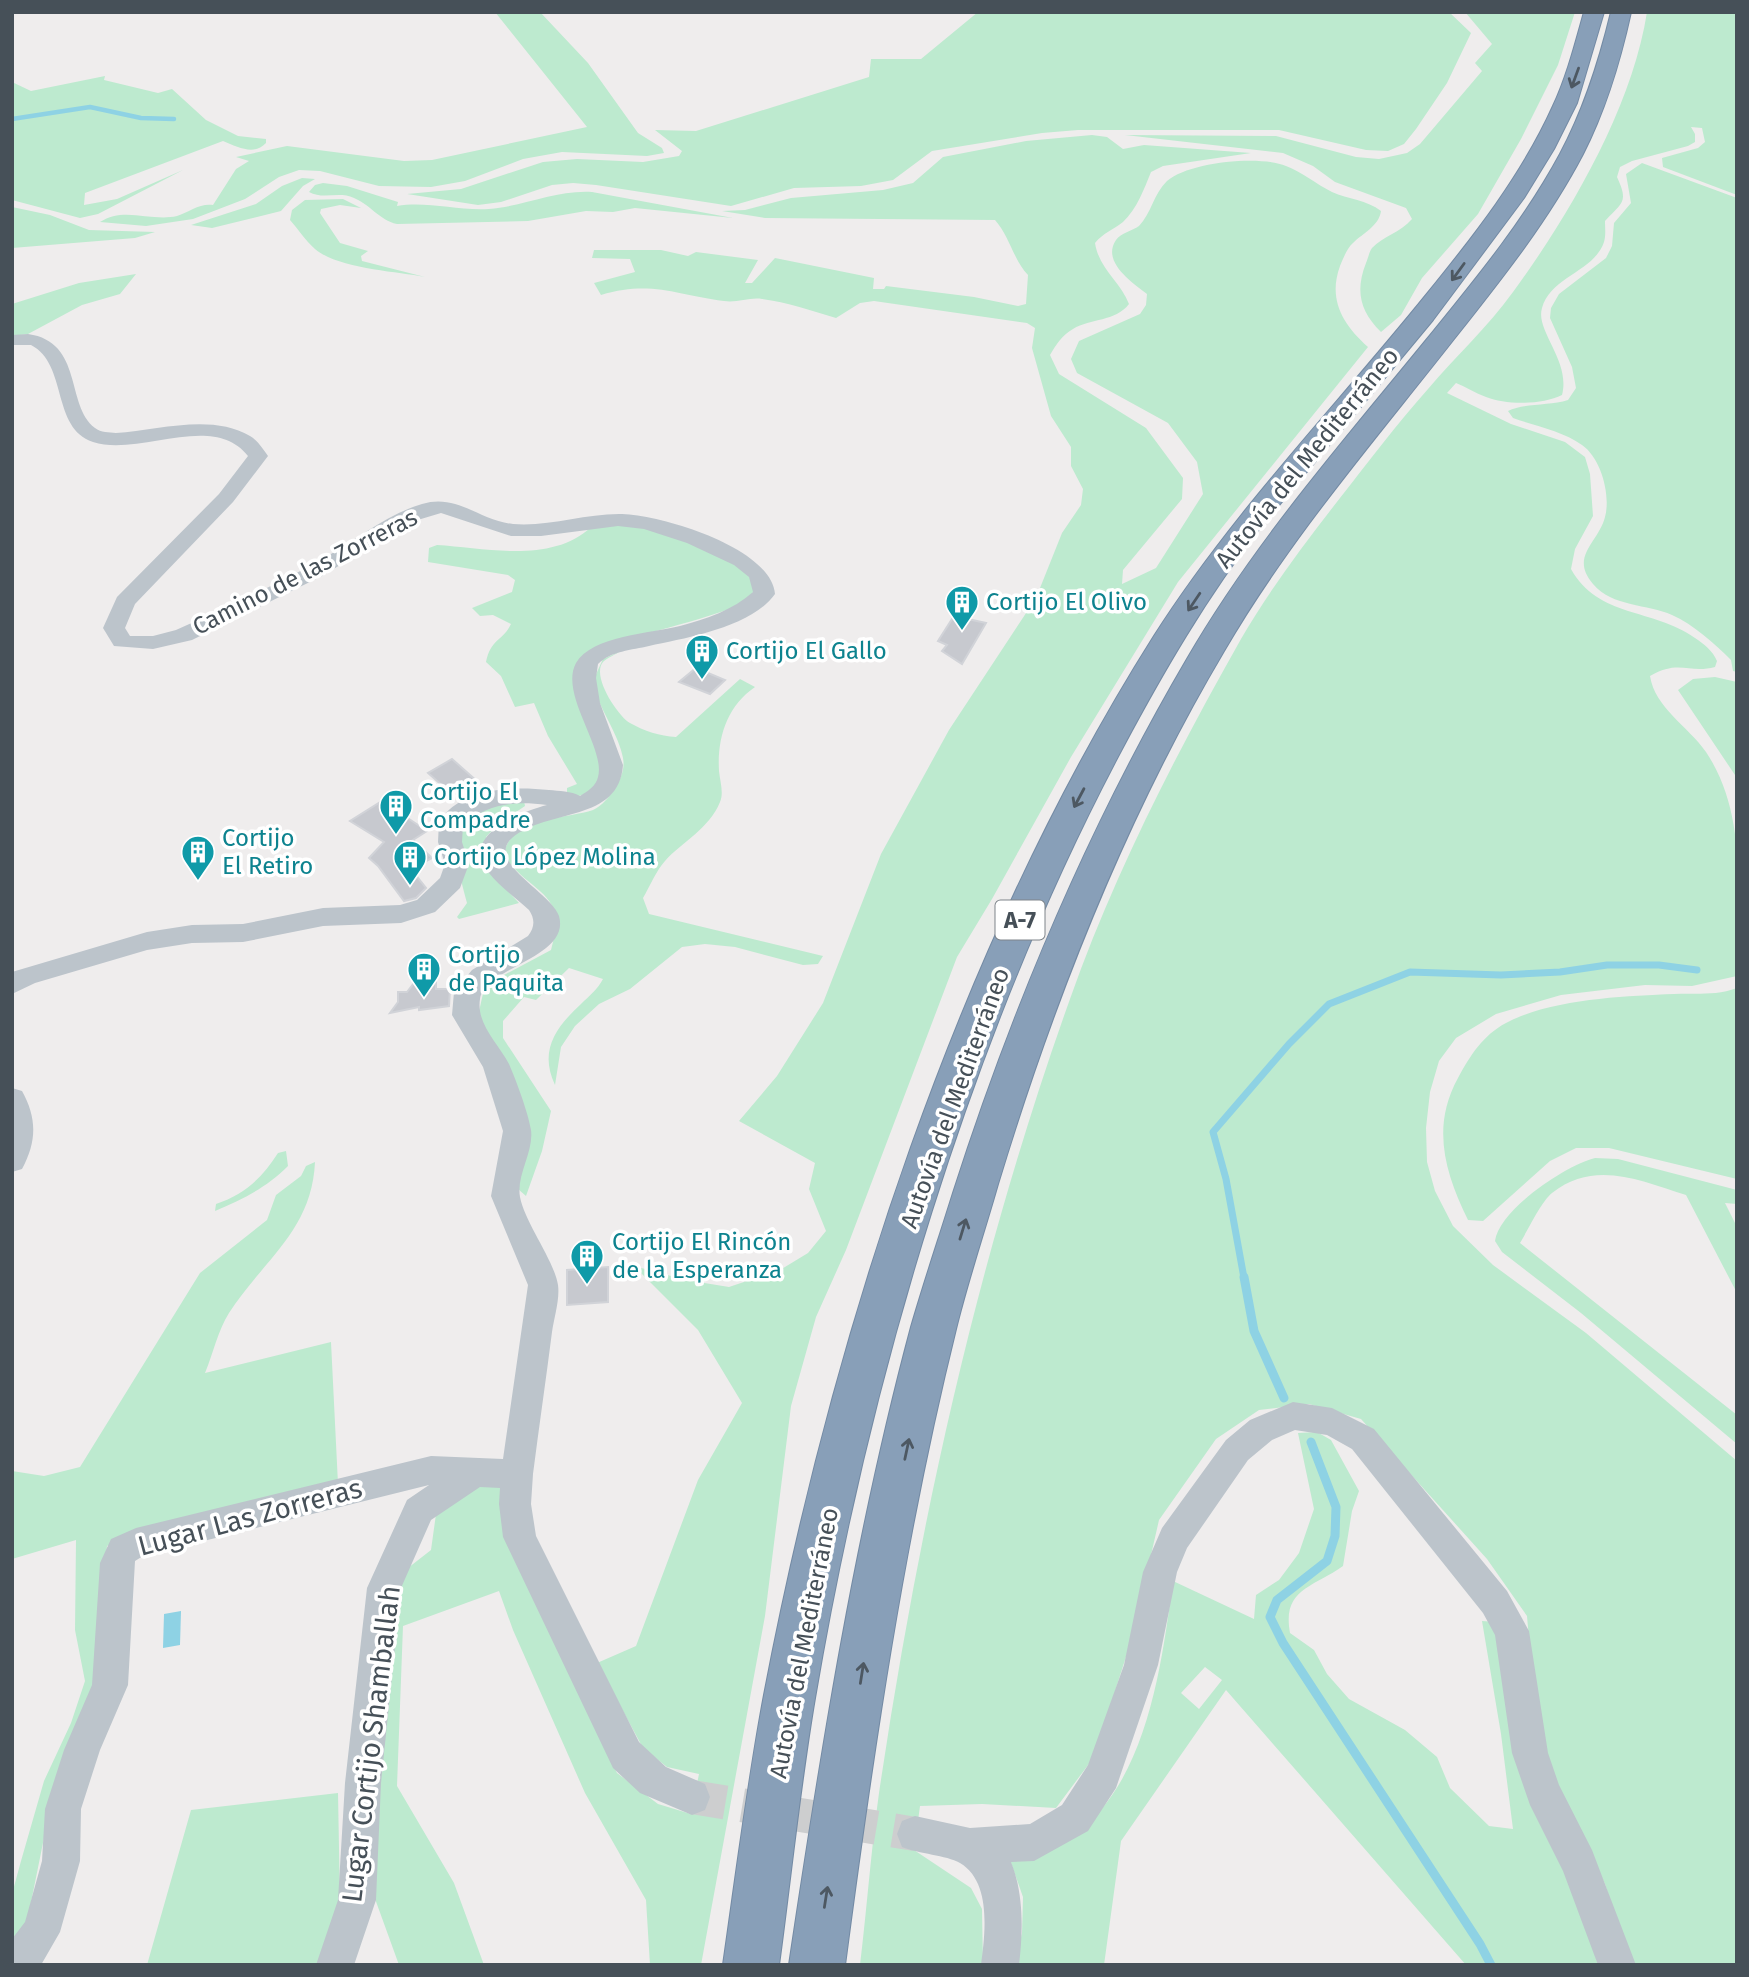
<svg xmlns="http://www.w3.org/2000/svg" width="1749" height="1977" viewBox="0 0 1749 1977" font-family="'Fira Sans',sans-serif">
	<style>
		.green { fill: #bdeacf; fill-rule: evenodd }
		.water { fill: #8ed2e4 }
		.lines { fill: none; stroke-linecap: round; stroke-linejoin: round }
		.stream-far2 { stroke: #8ed2e4; stroke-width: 4.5 }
		.stream-far1 { stroke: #8ed2e4; stroke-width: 7 }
		.stream { stroke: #8ed2e4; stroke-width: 9 }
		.building { fill: #c7c9cf; stroke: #d1d3d8; stroke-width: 2 }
		.minor-tunnel { stroke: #cdcecf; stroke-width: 34; stroke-dasharray: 34 17; stroke-linecap: butt }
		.highway-casing { stroke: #738aa4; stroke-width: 2 }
		.minor { fill: #bcc4cb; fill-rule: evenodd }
		.highway { fill: #889fb8; fill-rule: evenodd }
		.oneway { stroke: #4d5862 }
		.labels { text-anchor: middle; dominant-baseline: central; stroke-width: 7; stroke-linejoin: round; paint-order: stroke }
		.shield { fill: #fff; stroke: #7e848a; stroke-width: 2 }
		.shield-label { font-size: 23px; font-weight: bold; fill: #465058 }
		.street-label { font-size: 24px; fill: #465058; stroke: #fff }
		.culture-label { font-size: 24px; fill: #0d838f; stroke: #fff; text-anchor: start }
		.near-street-label { font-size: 28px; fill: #465058; stroke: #fff }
	</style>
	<rect width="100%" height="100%" fill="#efeded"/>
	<path class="green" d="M495,12h45l48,51 50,70 24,15 2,5 -17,3 -85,-4 -39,7 -58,22 -34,6 -52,-1 -59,-15 -21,-1 -20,7 -34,22 -52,20 -47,7 -46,-4c24,-16 51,0 77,-6 12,-4 23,-13 36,-11l23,-36 13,-8 -13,-4 51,-11 117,15 28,-1 155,-33z
		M978,12h471l22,21 -24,50 -31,46 -12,15 -16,7 -22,-1 -87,-20h-201l-36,3 -110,18 -39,29 -32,6 -67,2 -63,18 -135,-21 -23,-2 -21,2 -51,17 -23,3 -71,-11 54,-5 82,-27 34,-3 66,3 36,-6 3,-5 -27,-21 41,1 173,-54 2,-18h50z
		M1465,12h110l-17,53 -37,74 -43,75 -56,64 -21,37 -20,17c-21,-21 -26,-41 -15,-69 2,-4 3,-11 6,-15 11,-12 28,-15 40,-29l-6,-11 -71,-26 -22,-16 -30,-13 -158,-18 151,1 80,21 23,2 28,-6 13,-9 62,-73 -7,-8 17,-19z
		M1647,12h90v183l-74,-28 -1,-9 36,-10 7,-6 -3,-14 -11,-1 4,7v8l-7,4 -56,15 -12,6 -3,10c12,26 5,25 -12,44 0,6 1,15 -1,21 -10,30 -53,34 -62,66 -7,23 29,53 20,87 -20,10 -56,10 -76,2 -11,-4 -20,-10 -30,-14l-9,10 64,31 54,18 20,15 5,17 3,42 -18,33 -4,20c27,49 82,39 124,69 9,6 18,13 22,23l-2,6c-26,7 -36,-8 -65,9 5,32 38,50 56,76 43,64 31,150 31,224l-45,10 -47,-1 -84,10 -65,19 -40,24 -17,23 -9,31 -4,36 1,34 8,29 18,35 40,39 93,68 151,128v504h-106l-26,-81 -67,-142 -11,-126 -40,-57 -126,-140 -52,-15 -50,6 -43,29 -57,81 -27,118 -38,119 -38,51 -74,-4 -62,2 -6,44 57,38 11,21 1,56h-123c7,-57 11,-115 19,-172 40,-270 99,-537 191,-794 44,-125 106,-245 171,-360 29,-50 64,-96 99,-141 29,-37 57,-74 88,-109 28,-33 60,-62 85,-97 57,-78 119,-184 134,-280z
		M105,76l-1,4 54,13 14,-4 34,31 32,16 28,3v4c-12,13 -28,4 -43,-2l-138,52 -1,12 33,-6 66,-29 -85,44 -18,4 -68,-18v-118l19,9z
		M1092,135l15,2 16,12 21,-4 107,8 -88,13 -12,6c-7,17 -14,37 -28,50 -10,8 -20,11 -28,21 4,26 25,38 34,61 -14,18 -38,14 -56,25 -11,6 -17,16 -23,26l9,19 87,54 37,50 -1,21 -59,71 -1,14 34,-16 47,-74 -6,-32 -29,-39 -91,-50 -6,-14 8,-18 61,-27 6,-9 1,-11c-14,-11 -46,-32 -31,-54 5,-7 16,-9 23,-14 12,-12 15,-33 28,-45 22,-19 93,-26 119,-15 16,6 30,18 46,26 16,7 35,8 49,19 -2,15 -18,22 -28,32 -6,5 -10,16 -13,23 -12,33 2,58 28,81l-190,235 -107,175 -79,142 -35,58 -111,293 -30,67 -25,89 -26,210 -64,349h-51l-4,-65 -61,-107 -72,-163 -14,-39 -96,35 -6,160 57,97 30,82h-85l-25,-69 -2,-76 27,-245 32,-25 6,-43 45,-23 19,1 13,67 103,221 41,31 33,10 8,-40 -32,-7 -24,-19 -46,-85 39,-17 62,-166 44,-77 -44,-73 -64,-64 52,14 43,7 51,-17 28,-17 18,-22 -17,-42 6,-26 -76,-42 38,-45 46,-73 58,-149 68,-124 87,-132 26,-65 19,-28 2,-16 -12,-23v-19l-20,-31 -19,-68 3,-20 -8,-5 -153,-22 -14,2 -24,15c-24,-7 -49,-16 -74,-19 -12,-2 -25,4 -38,2 -48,-6 -73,-21 -123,-6l-7,-12 41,-11 -5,-13 -38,-1 2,-8h67l27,6 8,-4 62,8 -13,23h7l23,-25 99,20 -1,11h11l2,-3 88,11 44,9 8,-2 2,-29c-15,-16 -18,-38 -33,-55l-230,-2 -43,-7 23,-1 46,-12 92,-8 30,-7 30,-26 83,-16z
		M1642,163l95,35v474l-4,-1 -2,-11c-17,-17 -37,-35 -59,-45 -24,-11 -60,-8 -79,-31 -24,-28 6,-42 12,-67 6,-22 -4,-59 -23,-72 -19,-14 -47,-19 -69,-27l-5,-7c15,-8 41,-5 60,-11l8,-12 -4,-21 -22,-49 1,-10 8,-14 47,-36 6,-12 2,-23 17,-20 -5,-29z
		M302,178l13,1 -12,7 -22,25 -69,17 -21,-3 65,-21 26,-18z
		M323,183l24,3 51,16 -1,4c30,-5 61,5 92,3 36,-3 67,-19 103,-17l141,26 -98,-10 -22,4 -27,-1 -58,10 -131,3c-18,-4 -26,-19 -43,-26 -15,-7 -31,2 -45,-6l6,-7z
		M343,199l18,9 -21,-3 -19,4 -1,4 20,30 28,8 -7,5 1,5 63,16c-30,-6 -86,-8 -110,-28 -10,-9 -17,-20 -25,-29l2,-10 13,-10z
		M12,207l38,8 39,15 66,2 -20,6 -123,10z
		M136,274l-16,20 -38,11 -54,29 -16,2v-32l67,-21z
		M635,525l44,13 62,29 15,18 -7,16c-52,23 -109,31 -162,51 3,24 18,111 11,128 -5,14 -18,17 -31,17v-9l10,-4 -29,-48 -14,-33 -19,4 -14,-31 -15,-14c5,-24 16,-20 25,-38l-18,-9 -13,1 -8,-8 40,-16 3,-12 -7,-5 -80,-13 1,-14 8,-3c49,3 115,19 154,-18z
		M621,651c-5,3 -14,7 -18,11 -12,14 15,54 27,61 14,8 30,13 46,14l64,-58 15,8c-28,19 -38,51 -36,84 1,10 5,22 1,31 -11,27 -37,39 -55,59 -9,10 -15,25 -22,37l6,16 174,42 -5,8 -15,1 -68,-18 -30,-3 -23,3 -52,42 -31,15 -24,22 -14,21 -6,38c-16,-34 0,-57 26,-81 8,-8 17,-15 22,-25l-34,-11 -33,32 -12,-3 -21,24v17l48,73 -9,40 -16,45 -8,-7 -40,-173 6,-27 7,-7 60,-32c17,-60 -17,-53 -47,-94 3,-38 61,-37 89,-46 9,-4 17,-14 22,-22 6,-10 10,-19 8,-30 -4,-23 -24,-50 -31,-75l11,-24z
		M1715,677l22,5v96l-59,-88 15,-11z
		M524,801l1,5 -28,19 -11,12 6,37 27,29 -60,16 -2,-2 10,-14c-7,-26 -24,-83 12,-96 14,-5 31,-4 45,-6z
		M1737,988v191l-128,-31h-33l-26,13 -67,60 -15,-1c-23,-47 -37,-93 -10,-142 12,-22 25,-43 48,-55 45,-24 118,-27 168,-29 22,-1 41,2 63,-6z
		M286,1151l2,15c-22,22 -45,33 -73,45l1,-7c29,-10 46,-26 62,-51z
		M1595,1158l23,1 119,31v14l-12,-1 12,24v66l-51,-98c-45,-14 -91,-36 -134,-2 -11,9 -24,37 -32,50l217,172v29l-156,-131 -79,-61 -7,-11c4,-31 71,-76 100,-83z
		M315,1162c-3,69 -52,98 -86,151 -11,17 -16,41 -24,60l126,-31 7,142 -201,46 -30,16 -12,134 -48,143 -22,109 -13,11v-49l9,-33 23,-80 27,-58 14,-42 -10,-51 1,-90 -64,19v-88l32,5 36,-9 120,-194 67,-53 9,-25 25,-19 5,-10z
		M1317,1432l14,8 28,51 -7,20 -9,55c-31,22 -61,23 -53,67l24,17 13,24 22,25 56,31 32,27 13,31 39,38 24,3 -12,-95 -19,-113 13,1 103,343h-132l-240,-275 -105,151 -17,124h-89l7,-32 1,-36 -13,-37c20,-8 47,-14 64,-26 73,-50 88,-171 99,-253l81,38 2,-24 23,-15 20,-27 15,-44 -16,-76zM1205,1667l17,13 -23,29 -18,-16z
		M338,1793l2,110 -22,62h-171l44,-155z"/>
	<path class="water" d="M181,1611l-1,34 -17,3 1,-34z"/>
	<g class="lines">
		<path class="stream-far2" d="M12,119l78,-12 51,11 33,1"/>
		<path class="stream-far1" d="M1244,1278l-18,-99 -13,-47 76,-88 40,-40 81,-32 91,3 59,-3 47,-7h52l38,5"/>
		<path class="stream" d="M1244,1277l10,54 30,67
			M1311,1442l25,65 -1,29 -8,25 -50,39 -7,17 13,26 197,301 11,21"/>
	</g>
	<path class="building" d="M954,616l32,7 -24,41 -20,-13 5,-6 -9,-4z
		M696,668l29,12 -15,14 -31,-12z
		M452,759l26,23 -25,13 -25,-22z
		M382,801l45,30 -14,9 19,18 -21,11 15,19 -10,10 -12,3 -26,-35 -9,-8 15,-16 -34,-21z
		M436,981v8h14l-1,17 -30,4v-3l-29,6 8,-11v-10h9l7,-9z
		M608,1267v35l-41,3v-35z"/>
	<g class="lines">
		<path class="minor-tunnel" d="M692,1797l223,37"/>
		<defs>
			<path id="highway" d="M1584,12h20l-27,91 -23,46 -30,49 -91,122 -172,207c-54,69 -98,145 -139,222 -152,286 -253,630 -307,949 -15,88 -24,178 -36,267h-56c13,-90 24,-180 41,-270 69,-361 193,-747 390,-1059 79,-124 180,-227 272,-341 48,-59 96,-120 127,-189 14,-30 22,-62 31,-94z
				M1611,12h20c-11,50 -25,97 -48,142 -35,67 -83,127 -129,185 -80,102 -165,200 -230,312 -99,167 -170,348 -226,533 -14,49 -30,96 -42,145 -52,209 -83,423 -111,636h-56c32,-214 66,-429 122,-638 13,-45 28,-89 42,-134 60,-187 135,-365 234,-534 67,-116 156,-217 240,-320 48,-59 97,-118 133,-185 24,-45 39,-92 51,-142z"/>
		</defs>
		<use href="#highway" class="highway-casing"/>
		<path class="minor" d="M28,334c56,8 37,71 67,94 6,5 14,4 21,5 42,-3 96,-20 134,3 7,4 13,13 18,20l-35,46 -98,102 -10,24 5,8h23l23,-6c50,-23 101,-45 148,-72 33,-18 61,-43 98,-54 35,-11 58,17 91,20 35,3 70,-10 106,-10 40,0 152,33 156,80 -23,33 -89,44 -126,52 -17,4 -38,5 -51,18l-2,14 4,25 23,62c-4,58 -75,43 -111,73 -27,24 40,55 47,78 12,42 -75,51 -79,83 -4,25 18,44 29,65 7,16 19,48 22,66 3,21 -15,46 -11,67 5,26 34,63 38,88 2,14 -4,33 -6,47 -6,47 -13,95 -19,142l-2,30 5,32 103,206 27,25 39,17 5,13 -5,13 -13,5 -52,-22 -27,-25 -110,-231 -4,-33 1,-16 -20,-1 -49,33 -30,68 -20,195 -5,117 -22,65h-38l22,-65 7,-117 22,-195 40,-88 22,-15 -286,71 -8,5 -7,124 -28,65 -19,59 -1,52 -20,71 -19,33h-29v-26l13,-17 17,-61 3,-52 19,-59 28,-65 8,-122 11,-24 25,-11 295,-72 72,3 25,-174 -37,-89 12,-65 -20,-64 -31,-52 2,-23 18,-22 56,-34c7,-9 7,-17 1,-26 -13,-12 -29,-23 -40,-37 -32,-37 32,-61 58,-68 -33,-4 -58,-2 -84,20l-1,17 7,22 -9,24 -25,24 -34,11 -78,3 -80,16 -51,1 -45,7 -112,33 -23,11v-22l135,-40 45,-7 51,-1 80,-16 77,-3 17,-5 23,-22 5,-14 -7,-22 1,-20c22,-35 73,-36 110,-32 10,1 22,1 31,6 8,-5 16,-10 18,-19 8,-29 -39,-83 -22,-114 15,-27 76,-30 104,-37 26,-7 53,-16 73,-34l-4,-15 -15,-12 -47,-22 -43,-14 -26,-3 -77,10h-30l-70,-23 -30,9 -89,54 -130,64 -39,9 -39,-3 -11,-18 14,-31 102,-103 29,-38c-35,-45 -108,1 -155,-14 -42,-14 -25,-78 -62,-97h-19v-10z
			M12,1088l10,3c15,27 15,50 0,78l-10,3z
			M1293,1402l39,6 42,21 133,162 22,40 19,122 11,32 33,65 44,115h-38l-35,-94 -33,-66 -18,-52 -17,-118 -12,-22 -131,-164 -25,-14 -32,-5 -23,10 -24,20 -61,88 -10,24 -19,93 -42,123 -28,43 -54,30 -23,1c13,32 12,70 8,103h-38c4,-31 11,-83 -21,-102 -14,-8 -41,-9 -58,-16l-5,-13 5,-13 13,-5 55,12 60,-4 32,-19 26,-40 36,-100 19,-93 19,-44 64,-88 24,-20z"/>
		<use href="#highway" class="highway"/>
	</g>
	<defs><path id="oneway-shaft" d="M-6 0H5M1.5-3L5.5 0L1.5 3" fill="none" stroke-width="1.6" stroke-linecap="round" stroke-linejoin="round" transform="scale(1.75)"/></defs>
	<g class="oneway">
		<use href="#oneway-shaft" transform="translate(1575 78) rotate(110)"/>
		<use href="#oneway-shaft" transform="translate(1458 272) rotate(126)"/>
		<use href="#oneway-shaft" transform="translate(1194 602) rotate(124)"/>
		<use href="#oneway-shaft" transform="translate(1079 798) rotate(118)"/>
		<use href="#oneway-shaft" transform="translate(963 1229) rotate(-73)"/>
		<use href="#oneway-shaft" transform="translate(907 1449) rotate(-78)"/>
		<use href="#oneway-shaft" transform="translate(862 1673) rotate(-81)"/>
		<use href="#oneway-shaft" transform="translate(826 1897) rotate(-81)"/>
	</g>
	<defs>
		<symbol id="building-pin" viewBox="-11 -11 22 30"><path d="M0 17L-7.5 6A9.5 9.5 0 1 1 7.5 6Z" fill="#0f9aa8" stroke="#fff"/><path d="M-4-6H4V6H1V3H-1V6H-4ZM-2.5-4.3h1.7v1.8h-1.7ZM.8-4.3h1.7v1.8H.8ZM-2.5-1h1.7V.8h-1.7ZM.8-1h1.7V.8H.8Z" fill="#fff"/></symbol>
	</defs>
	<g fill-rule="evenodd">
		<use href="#building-pin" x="943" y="583" width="38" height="52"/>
		<use href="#building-pin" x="683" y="632" width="38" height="52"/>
		<use href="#building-pin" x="377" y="787" width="38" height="52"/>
		<use href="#building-pin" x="179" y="833" width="38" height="52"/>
		<use href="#building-pin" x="391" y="838" width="38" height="52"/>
		<use href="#building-pin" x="405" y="950" width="38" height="52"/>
		<use href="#building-pin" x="568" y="1237" width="38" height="52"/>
	</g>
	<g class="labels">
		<rect class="shield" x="995.5" y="900.5" width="49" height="39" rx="5"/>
		<g class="shield-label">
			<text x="1020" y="920">A-7</text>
		</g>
		<g class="street-label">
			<text transform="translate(1307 458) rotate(-51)">Autovía del Mediterráneo</text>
			<text transform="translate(305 572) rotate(-27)">Camino de las Zorreras</text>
			<text transform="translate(955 1098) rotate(-70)">Autovía del Mediterráneo</text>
			<text transform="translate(804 1643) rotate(-79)">Autovía del Mediterráneo</text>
		</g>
		<g class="culture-label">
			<text x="986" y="602">Cortijo El Olivo</text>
			<text x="726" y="651">Cortijo El Gallo</text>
			<text x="420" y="792">Cortijo El<tspan x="420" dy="28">Compadre</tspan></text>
			<text x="222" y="838">Cortijo<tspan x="222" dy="28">El Retiro</tspan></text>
			<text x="434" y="857">Cortijo López Molina</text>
			<text x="448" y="955">Cortijo<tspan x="448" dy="28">de Paquita</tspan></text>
			<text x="612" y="1242">Cortijo El Rincón<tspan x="612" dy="28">de la Esperanza</tspan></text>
		</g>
		<g class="near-street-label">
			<text transform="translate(250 1517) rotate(-15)">Lugar Las Zorreras</text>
			<text transform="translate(371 1744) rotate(-83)">Lugar Cortijo Shamballah</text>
		</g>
	</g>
	<rect width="1749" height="1977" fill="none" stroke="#465058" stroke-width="28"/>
</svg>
